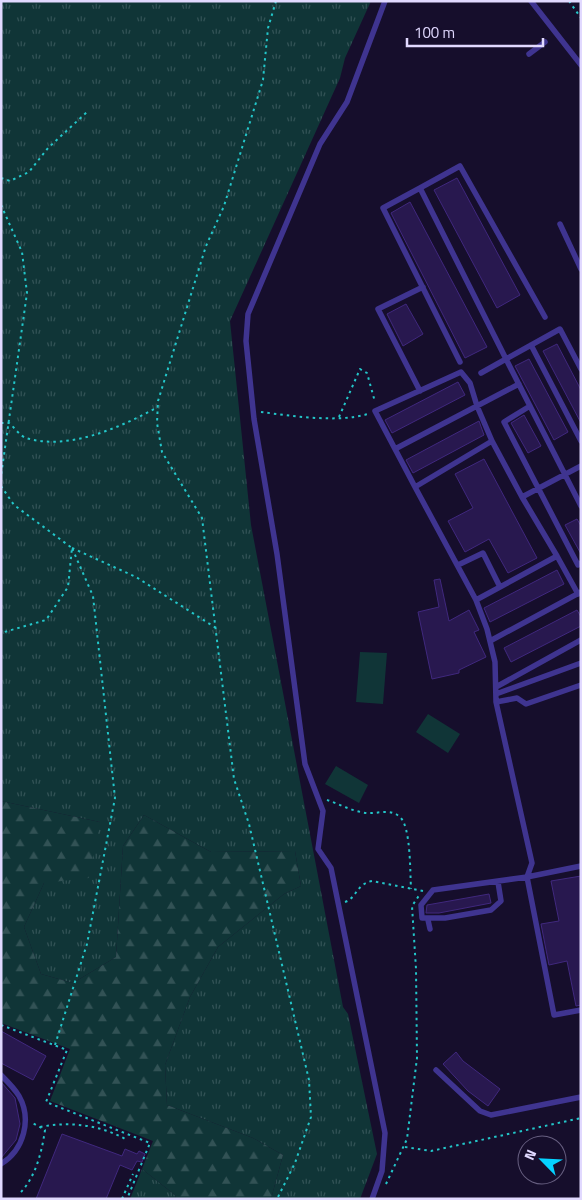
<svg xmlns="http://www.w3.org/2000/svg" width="582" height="1200" viewBox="0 0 582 1200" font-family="'Titillium Web',sans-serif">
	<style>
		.grass { fill: url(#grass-tufts) }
		.forest { fill: url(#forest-firs) }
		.park { fill: #103537 }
		.building { fill: #28184f; stroke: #40287e }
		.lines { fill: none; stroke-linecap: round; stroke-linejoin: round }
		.path { stroke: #23c6c9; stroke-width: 2; stroke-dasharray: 2.5 4; stroke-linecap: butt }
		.service { stroke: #3f3490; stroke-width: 5.5 }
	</style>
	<defs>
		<pattern id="grass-tufts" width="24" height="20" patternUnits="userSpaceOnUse" patternTransform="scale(1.25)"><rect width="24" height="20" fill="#103537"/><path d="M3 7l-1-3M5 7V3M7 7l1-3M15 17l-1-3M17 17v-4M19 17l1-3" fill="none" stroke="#325255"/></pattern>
		<pattern id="forest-firs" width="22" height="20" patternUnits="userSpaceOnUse" patternTransform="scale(1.25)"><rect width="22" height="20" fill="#103537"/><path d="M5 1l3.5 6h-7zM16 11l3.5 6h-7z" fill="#325255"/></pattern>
	</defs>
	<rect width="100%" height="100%" fill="#160e2c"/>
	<path class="grass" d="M1,1h370l-26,57 -5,20 -110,243 21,204 92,482 5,7 29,140 -17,45h-89l12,-44 -30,-17 -86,-33 -2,-40 25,-68 28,-50 66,-53 17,-8 -6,-35 -84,1 -67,-37 -21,31 -7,111 -43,26 -32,-9 -17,-47 20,-44 56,-61 -99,-21z
		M142,1169l33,26 1,4h-46z"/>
	<path class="forest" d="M1,801l99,21 -11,56 -45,5 -20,44 17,47 32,9 43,-26 7,-111 21,-31 67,37 84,-1 6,35 -17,8 -66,53 -28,50 -25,68 2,40 86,33 30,17 -12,44h-95l-1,-4 -33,-26 11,-28 -103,-40 20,-52 -69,-26z"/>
	<path class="park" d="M360,652l27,1 -4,51 -27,-2z
		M428,714l32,20 -12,19 -32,-21z
		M336,766l32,19 -9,18 -34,-19z"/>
	<path class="building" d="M457,178l63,117 -23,13 -63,-118z
		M410,202l77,145 -22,11 -74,-145z
		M406,304l17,30 -20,12 -16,-32z
		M557,344l24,46v33l-38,-72z
		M529,359l39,73 -14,8 -39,-74z
		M458,382l7,13 -73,38 -7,-13z
		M524,415l17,31 -13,7 -17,-30z
		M479,421l5,14 -71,38 -7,-13z
		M484,459l53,99 -29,15 -19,-34 -24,13 -17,-31 25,-13 -18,-34z
		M577,519l4,7v28l-16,-29z
		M557,570l7,14 -74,38 -6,-14z
		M440,579l9,42 20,-11 10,20 -5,2 12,25 -27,13v3l-27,6 -14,-67 21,-5 -5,-27z
		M577,610l4,7v9l-70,36 -7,-14z
		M581,876v129l-5,1 -9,-45 -18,4 -8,-41 18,-3 -8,-40z
		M489,894l2,9 -52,10h-13l1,-8z
		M1,1031l45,25 -13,24 -32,-17z
		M456,1052l7,9 37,28 -12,17 -20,-15 -25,-27z
		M1,1082l14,16 5,26 -4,16 -15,18z
		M62,1134l60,22 3,-7 12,5 2,-3 6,3 -3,8 -5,-1 -5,9 -12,-5 -14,34h-70z"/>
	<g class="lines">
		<path class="path" d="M276,1l-8,27 -5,52 -39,126 -18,40 -48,155 -1,22 5,29 40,66 32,261 15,45 60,256 2,37 -16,46 -18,36
			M569,1l12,17
			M1,178l9,3 19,-9 19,-24 39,-36
			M1,205l21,47 5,41 -26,183
			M261,412c32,4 76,11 107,2
			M339,417l21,-48 7,4 8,29
			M1,423h8c5,4 11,13 17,15 43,13 95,-11 132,-31
			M1,486l13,19 58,43 -4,39 -22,33 -45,13
			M72,548l64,29 80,51
			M327,800c12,4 27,12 40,13 11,1 23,-5 33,4 11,10 10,56 11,72
			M345,902c12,-4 11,-18 27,-21l51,10
			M1,1025l66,25 -21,52 104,41 -23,56
			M55,1045l32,-101 28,-146 -22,-202 -21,-48
			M40,1127c30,-6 61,-2 87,13
			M405,1147l26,4 150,-33
			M386,1184l21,-45 10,-81 -1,-89 -4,-63 8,-12
			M21,1192c15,-16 21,-41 24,-62l-14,-8
			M122,1199l11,-25"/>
		<path class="service" d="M531,1l50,64
			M529,54l16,-12
			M420,188l40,-22 85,151
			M560,224l21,45
			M531,345l50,96
			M460,362l-77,-154 37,-20 86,171 -25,14
			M581,369l-21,-40 -54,30 75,147
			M420,391l-42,-82 45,-22
			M530,406l-26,16 74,143 3,-2
			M395,449l124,-65
			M415,487l-40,-76 86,-39 9,11 7,23 15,35
			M557,556l21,38
			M458,565l25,-12 17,34
			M476,600l81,-44 -35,-59
			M490,641l91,-49
			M496,687l85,-47
			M496,694l85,-31
			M496,702l21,-4 9,6 55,-19
			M581,866l-54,11 27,138 27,-5
			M498,882l3,19 -10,9 -46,8h-23l-1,-13 12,-15 94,-13 5,-14 -36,-161 -1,-40 -8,-33 -11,-29 -61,-113 77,-46 30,56 59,-31
			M428,920l2,9
			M436,1070l44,41 11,4 90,-18
			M1,1075c6,6 14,14 18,21 13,23 5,54 -18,68
			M372,1199l10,-28 3,-38 -54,-265 -13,-19 5,-38 -18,-47 -28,-210 -23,-135 -8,-78 2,-27 72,-170 27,-42 38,-101"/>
	</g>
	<rect width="582" height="1200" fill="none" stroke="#e1d9ff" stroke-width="5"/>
	<g transform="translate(542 1160) rotate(294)"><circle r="24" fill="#160e2c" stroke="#675f80"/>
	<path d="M0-4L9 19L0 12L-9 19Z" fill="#05d2ff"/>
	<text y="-8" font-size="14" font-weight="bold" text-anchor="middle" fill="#e1d9ff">N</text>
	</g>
	<path d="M407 38v8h136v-8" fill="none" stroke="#e1d9ff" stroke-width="2.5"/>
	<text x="414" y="38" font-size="15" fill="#e1d9ff" stroke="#160e2c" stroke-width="4" paint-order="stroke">100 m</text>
</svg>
